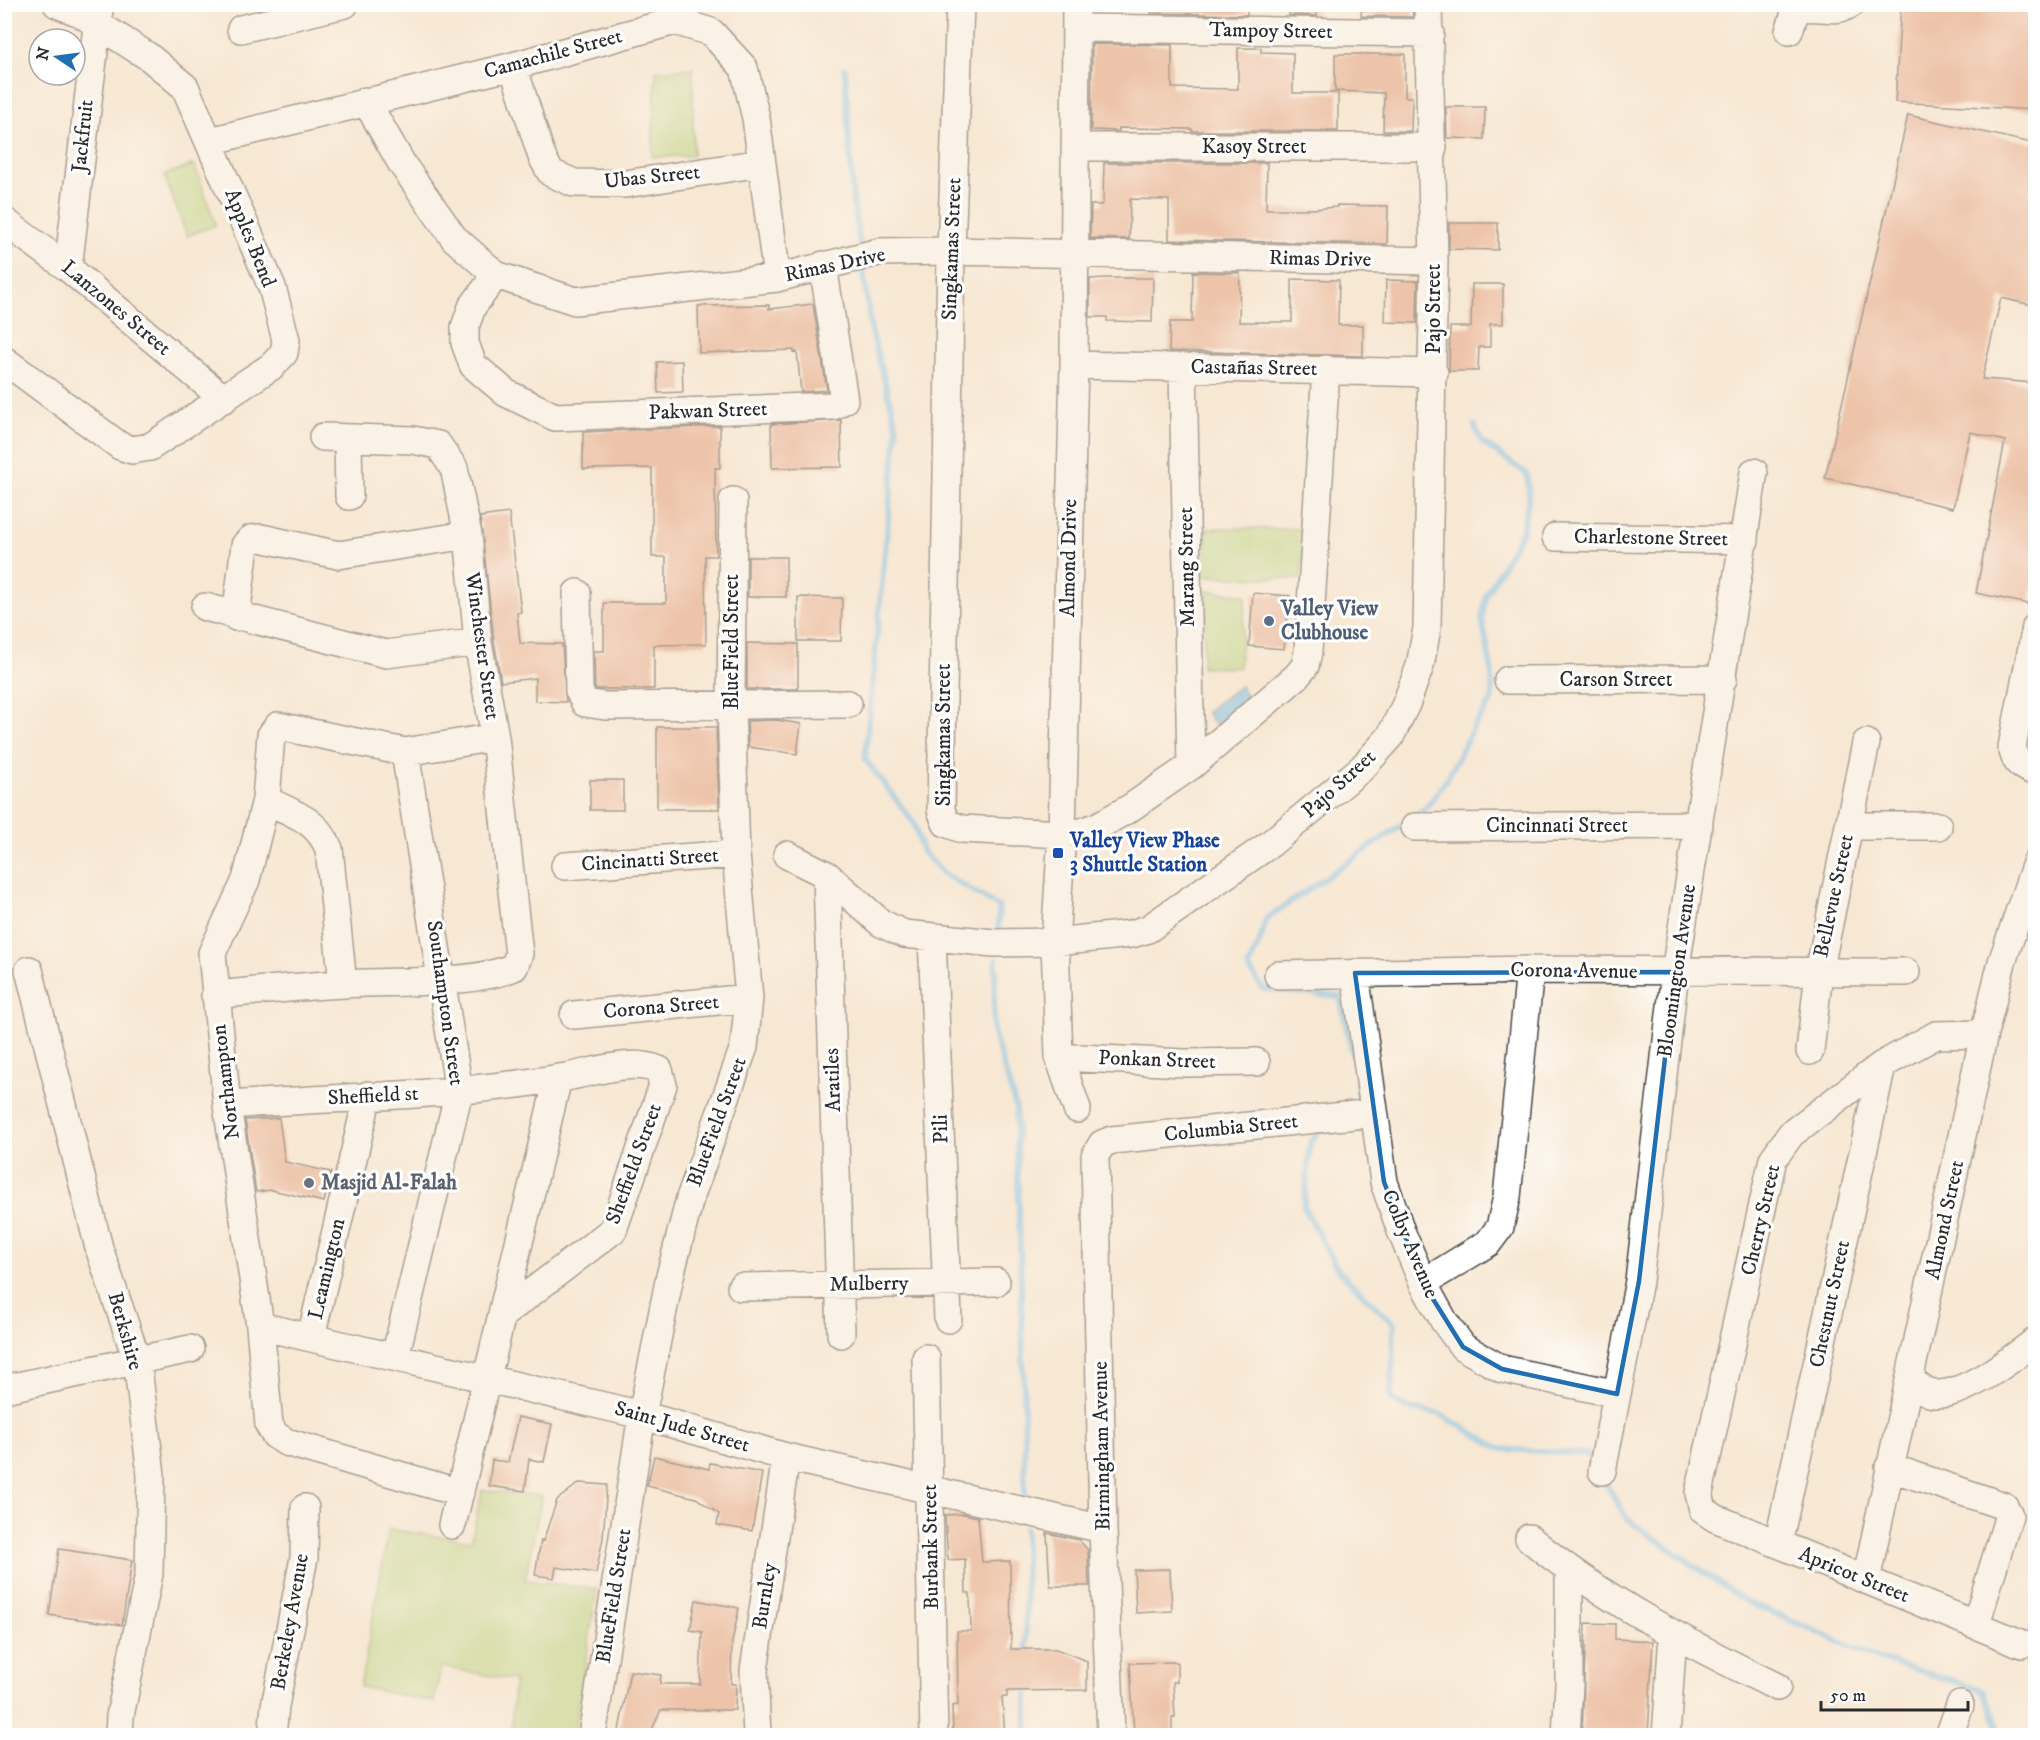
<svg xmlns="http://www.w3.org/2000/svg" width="2040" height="1740" viewBox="0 0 2040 1740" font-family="'IM FELL DW Pica',serif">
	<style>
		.green { fill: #b3d57e; stroke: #6f8054; stroke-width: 1.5 }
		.water { fill: #72beeb; stroke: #4e748b; stroke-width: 1.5 }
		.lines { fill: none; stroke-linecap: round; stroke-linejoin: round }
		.stream { stroke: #72beeb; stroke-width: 6 }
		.building { fill: #e09876 }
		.minor-casing { stroke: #4a4744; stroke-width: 30 }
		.minor { stroke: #fff; stroke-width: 27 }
		.marked { fill: none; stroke: #1f6fb2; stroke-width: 4.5; stroke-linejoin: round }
		.service-dot { fill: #5c6f8a; stroke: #fff; stroke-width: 2 }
		.transit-dot { fill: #1a4fb4; stroke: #fff; stroke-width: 2 }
		.worship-dot { fill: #6b7280; stroke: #fff; stroke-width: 2 }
		.labels { text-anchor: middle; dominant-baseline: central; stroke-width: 6; stroke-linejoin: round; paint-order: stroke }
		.street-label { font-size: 21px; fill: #2b2b2b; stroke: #fff }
		.service-label { font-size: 21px; font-weight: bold; fill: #4e5e75; stroke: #fff; text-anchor: start }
		.transit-label { font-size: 21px; font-weight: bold; fill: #164399; stroke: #fff; text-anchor: start }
		.worship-label { font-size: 21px; font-weight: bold; fill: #5b616d; stroke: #fff; text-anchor: start }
	</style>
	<rect width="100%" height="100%" fill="#fff"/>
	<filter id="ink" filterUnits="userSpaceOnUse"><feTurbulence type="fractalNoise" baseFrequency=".0167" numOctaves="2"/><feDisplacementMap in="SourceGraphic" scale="12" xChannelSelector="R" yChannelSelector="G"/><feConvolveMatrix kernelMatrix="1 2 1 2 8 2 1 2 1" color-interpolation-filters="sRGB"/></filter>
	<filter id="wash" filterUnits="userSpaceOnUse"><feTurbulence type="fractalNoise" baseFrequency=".008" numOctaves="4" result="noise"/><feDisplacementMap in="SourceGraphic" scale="24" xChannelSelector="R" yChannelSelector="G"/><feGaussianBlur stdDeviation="1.35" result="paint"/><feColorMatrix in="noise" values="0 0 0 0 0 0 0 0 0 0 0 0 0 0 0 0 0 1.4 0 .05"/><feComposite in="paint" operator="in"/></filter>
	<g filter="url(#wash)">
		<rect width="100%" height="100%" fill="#f7e8d3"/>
		<path class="green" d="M693,68v88l-41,1 4,-86z
			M194,164l22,61 -29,11 -23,-61z
			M1207,528l99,1 -6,50 -97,-3z
			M1207,591l39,4 -7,73 -37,-1z
			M482,1490l60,6 -17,84 72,9 -23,146h-63l3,-55 -73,-13 -7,35 -74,-15 29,-158 82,12z"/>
		<path class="water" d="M1240,686l9,12 -34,27 -9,-13z"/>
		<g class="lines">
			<path class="stream" d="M845,69l8,131 7,45
				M863,269l8,60 26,99 -32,331 49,64 8,28 22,23 55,33 -1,27
				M996,960l-3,71 23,77 8,283 1,114
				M1353,1057l-13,-60 -77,-8 -15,-22 12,-26 6,-22 160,-111 21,-29 25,-49 20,-30v-28l-10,-53 4,-24 36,-63 7,-36 -2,-22 -45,-32 -8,-17
				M1357,1082l1,26
				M1325,1129l-5,1 -10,13 -6,64 34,63 56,54 -3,74 15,10 34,6 61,35 87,5 6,9
				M1602,1477l25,42 118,82 135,58 103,31 20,46
				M1025,1529l1,126
				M1027,1683v53"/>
		</g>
		<g id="blocks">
			<path class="building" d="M1151,4h96v11l-96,-2z
				M1289,4h29l-1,12 -28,-1z
				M1362,4h50l1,13 -52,-1z
				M1901,4h135v106l-141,-8z
				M1092,44l80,1v43l66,1v-41h23v4l32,1v40h45v38h-146v-2l-73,-1v3l-28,-1z
				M1335,54h70v43h7l-1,34h-28l1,-38 -49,-2z
				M1446,107h39l-1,32 -37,-1z
				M1908,115l128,29v162l-35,-8 -19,81 54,4v186l-7,35 -53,-11 29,-152 -35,-9 -17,76 -128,-30z
				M1104,163h163l-1,46h47l24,-2v-2l51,1 -1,38 -218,-4v-40l-39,-1 -1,40 -39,-1 1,-33h10l2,-3z
				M1449,223h49v27l-49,-1z
				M1193,272l47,1 -1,49h53v-43l47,1 -1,45h25v31l-194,-5 1,-29h22z
				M1107,278h46l-1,44 -45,-1v-4h-17v-38z
				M1386,280l32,1 -1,42 -32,-1z
				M1472,284h31v40h-13v23h-11l-1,24h-29l1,-44h21z
				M813,304l14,86 -26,2 -4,-40 -3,1v-3l-95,3 -1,-47 71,-1v4z
				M682,361l1,31 -25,1 -1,-31z
				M841,420l1,47 -70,1 -1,-44z
				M720,426v42h-5l1,88h-11l1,88 -52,1v44h-59l-1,-38h10v-48h62v-46h-14v-89l-69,1v-37z
				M509,513l12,99 -4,1 3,30 42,1 4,58 -31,-1v-23l-34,4 -7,-42 -14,-123z
				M748,557h38v40h-38z
				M1253,593l37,3 -6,53 -35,-3z
				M798,597l44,1 -1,43h-43z
				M747,643l51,1v45h-51z
				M776,720l25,4 -4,30 -49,-7 -1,-26z
				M657,727h59l3,82h-62z
				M590,780h33v30h-33z
				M279,1118l6,44 46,10 -7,30 -52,-12 -16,2 -11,-72z
				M518,1417l34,7 -8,38 -15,-3 -4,32 -36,-5 3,-26 16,2z
				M654,1456l55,13 1,-6 52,10 -10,58 -35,-6 2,-11 -23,-16 -49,-12z
				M579,1483l28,2 -4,53 -7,35 -40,-6 -2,11 -19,-3 6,-35 2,1 14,-41z
				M964,1514l14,3 4,45 28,-1 1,88h45l31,12v29l-80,1v6h-5l3,38 -52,1 -1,-30 6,-1 -1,-74h14l-1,-38h-4l-1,-34 -17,1 -3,-45z
				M1047,1533l32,7 9,10 1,36h-39z
				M59,1549l73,11 -10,65 -73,-10z
				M1170,1569l2,42 -36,2 -2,-43z
				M696,1600l43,8 -7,34 -1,42h5l-1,26h-74l-12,26h-31l12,-65 31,4 -1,9h40l2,-52 -12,-2z
				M1586,1623l29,1v15l38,2 -5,95h-66z
				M1177,1662v20h-4l2,35h-3v19h-38l-4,-73z"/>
		</g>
	</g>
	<g filter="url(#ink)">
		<use href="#blocks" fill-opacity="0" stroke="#4a4744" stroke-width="1.5"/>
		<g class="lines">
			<defs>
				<path id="minor" d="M960,4l-9,247 -10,559 5,13 16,6 100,5 20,-2 16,-6 32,-18 61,-42 105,-89 9,-11 3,-14 18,-283
					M1076,4l-2,361 -12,469 -7,108 4,115 18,52
					M1076,28l354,5
					M241,29l104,-25
					M1789,31l7,-21c18,-8 38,5 55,-6
					M513,66l29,91 9,16 23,10 51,1 136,-21
					M366,101l36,63 52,74 42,37 79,26 202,-23 102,-26 72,-1 483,10
					M210,141l303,-75 162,-45 36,11 33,36 12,50 21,160
					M1075,147h358
					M4,221l64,47 156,131
					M68,268l31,-258
					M496,275l-24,32 -7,20v16l8,22 33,28 49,24 278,-11 11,-6 -21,-135
					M4,360l116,86 12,4 18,-3 122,-81 12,-13 2,-13 -14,-53 -87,-200 -36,-30 -69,-44 -23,-9
					M1074,365l360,8
					M1183,367l8,399
					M348,438l1,58
					M1556,537l189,3
					M577,593l2,98 6,12 20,3 243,-2
					M205,607l181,47 92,-12
					M236,617l9,-72 6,-6 10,-1 77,17 130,-20
					M2036,627l-24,120c3,16 9,20 24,25
					M1508,680l215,-1
					M266,800c27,14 51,19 63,49l14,135
					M1849,826h89
					M1415,827l284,-2
					M787,855l40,20 54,48 23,11 90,9 61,-1 76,-8 17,-5 122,-85 92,-76 28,-31 16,-33 14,-38 7,-38 7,-367 -6,-257
					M565,866l171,-12
					M827,875l14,459
					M932,938l16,381
					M29,970l70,278 38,112 14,115 -2,99 -29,142 -1,20
					M1355,973l29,209 17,49 22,52 21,38 19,26 39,22 115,25
					M1278,975l252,-5 376,2
					M215,995c43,-4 86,-9 129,-11 47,-3 129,1 170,-17l5,-13 -24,-217 -17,-95 -10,-107 -14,-67 -16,-23 -25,-5 -90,-3
					M574,1015l175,-17
					M1984,1034l-48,1 -54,30 -91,69 -18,25 -74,334 4,17 12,8 307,126
					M1810,1051l9,-79 47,-229
					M1059,1057l126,6 71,-1
					M227,1105c113,-8 227,-9 339,-28 29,-5 66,-19 93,-7l4,15 -50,145 -111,85
					M1423,1283l65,-40 12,-16 7,-30 23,-227
					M741,1287l255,-5
					M260,1326l382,89 144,42 317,72
					M311,1337l57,-242
					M395,1357l64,-266 -54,-339
					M926,1358l8,378
					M1911,1380c7,6 15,14 24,14 31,2 77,-36 101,-53
					M4,1389l186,-40
					M1889,1467l115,39 5,9 -33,109
					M1602,1471l37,-190 36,-309 79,-500
					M460,1493l-174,-51 -11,-7 -6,-10 -9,-99 -33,-221 -15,-152 34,-73 20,-80 5,-65 7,-9 127,26 90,-15
					M452,1525l106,-447
					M1529,1538c74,62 161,106 248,149
					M1778,1544l104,-479
					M1866,1580l118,-546 18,-72 34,-99
					M272,1736l3,-30 29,-148 1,-50
					M592,1736l50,-321 28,-139 20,-78 54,-151 5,-49 -13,-144 -5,-149 2,-204
					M757,1736l-3,-66 32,-213
					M1111,1736l-8,-207 -8,-373 7,-12 10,-4 262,-27
					M1566,1736l3,-51v-113
					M1666,1736l7,-101
					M1949,1736l11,-31"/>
			</defs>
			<use href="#minor" class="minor-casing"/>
			<use href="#minor" class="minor"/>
		</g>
	</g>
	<path d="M0 0H2040V1740H0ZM1675,972l-36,309 -22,113 -115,-25 -39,-22 -40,-64 -39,-101 -29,-209z" fill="#f7e8d3" fill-opacity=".55" fill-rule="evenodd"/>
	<path class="marked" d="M1675,972l-36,309 -22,113 -115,-25 -39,-22 -40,-64 -39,-101 -29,-209z"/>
	<circle class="service-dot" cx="1269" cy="621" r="6"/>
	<rect class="transit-dot" x="1052" y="847" width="12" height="12" rx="3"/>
	<circle class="worship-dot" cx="309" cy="1183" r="6"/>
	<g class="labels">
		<g class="street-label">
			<text transform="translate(1271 31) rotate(1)">Tampoy Street</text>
			<text transform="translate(553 54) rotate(-15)">Camachile Street</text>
			<text transform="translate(83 136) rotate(-84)">Jackfruit</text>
			<text x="1254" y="147">Kasoy Street</text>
			<text transform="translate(652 177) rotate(-6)">Ubas Street</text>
			<text transform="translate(250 238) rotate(68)">Apples Bend</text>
			<text transform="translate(952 249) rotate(-88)">Singkamas Street</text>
			<text transform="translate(1320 259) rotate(1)">Rimas Drive</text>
			<text transform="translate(835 265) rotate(-12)">Rimas Drive</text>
			<text transform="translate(116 308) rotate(40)">Lanzones Street</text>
			<text transform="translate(1434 309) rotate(-90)">Pajo Street</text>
			<text transform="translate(1254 368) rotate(1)">Castañas Street</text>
			<text transform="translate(708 411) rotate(-2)">Pakwan Street</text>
			<text transform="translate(1651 538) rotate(1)">Charlestone Street</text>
			<text transform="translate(1069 558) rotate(-89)">Almond Drive</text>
			<text transform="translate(1187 567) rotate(-91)">Marang Street</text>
			<text transform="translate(732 642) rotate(-90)">BlueField Street</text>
			<text transform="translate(482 646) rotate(82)">Winchester Street</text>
			<text x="1616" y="680">Carson Street</text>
			<text transform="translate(944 735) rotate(-90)">Singkamas Street</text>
			<text transform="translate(1339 784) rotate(-42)">Pajo Street</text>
			<text x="1557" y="826">Cincinnati Street</text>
			<text transform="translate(650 860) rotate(-4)">Cincinatti Street</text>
			<text transform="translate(1834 896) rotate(-78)">Bellevue Street</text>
			<text transform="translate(1574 971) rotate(1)">Corona Avenue</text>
			<text transform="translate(1677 971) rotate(-82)">Bloomington Avenue</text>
			<text transform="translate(445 1003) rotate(82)">Southampton Street</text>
			<text transform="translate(661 1007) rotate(-5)">Corona Street</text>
			<text transform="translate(1157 1060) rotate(2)">Ponkan Street</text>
			<text transform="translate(833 1080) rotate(-92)">Aratiles</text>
			<text transform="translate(226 1082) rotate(-97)">Northampton</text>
			<text transform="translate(373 1096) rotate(-3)">Sheffield st</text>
			<text transform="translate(717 1122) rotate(-70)">BlueField Street</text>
			<text transform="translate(1231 1128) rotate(-6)">Columbia Street</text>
			<text transform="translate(941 1129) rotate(-92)">Pili</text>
			<text transform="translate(634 1164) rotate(-70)">Sheffield Street</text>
			<text transform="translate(1761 1220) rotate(-77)">Cherry Street</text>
			<text transform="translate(1945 1220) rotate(-78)">Almond Street</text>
			<text transform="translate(1410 1244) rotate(67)">Colby Avenue</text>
			<text transform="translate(327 1269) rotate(-77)">Leamington</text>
			<text transform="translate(869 1284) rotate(-1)">Mulberry</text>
			<text transform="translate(1830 1304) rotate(-78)">Chestnut Street</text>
			<text transform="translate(125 1331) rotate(74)">Berkshire</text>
			<text transform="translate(682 1427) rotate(16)">Saint Jude Street</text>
			<text transform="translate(1102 1446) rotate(-91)">Birmingham Avenue</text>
			<text transform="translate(931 1547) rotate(-91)">Burbank Street</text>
			<text transform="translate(1854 1575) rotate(22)">Apricot Street</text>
			<text transform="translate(614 1596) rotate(-81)">BlueField Street</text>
			<text transform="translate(765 1596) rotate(-81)">Burnley</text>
			<text transform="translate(290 1622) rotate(-80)">Berkeley Avenue</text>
		</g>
		<g class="service-label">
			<text x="1281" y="609">Valley View<tspan x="1281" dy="24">Clubhouse</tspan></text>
		</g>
		<g class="transit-label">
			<text x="1070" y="841">Valley View Phase<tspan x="1070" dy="24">3 Shuttle Station</tspan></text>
		</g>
		<g class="worship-label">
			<text x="321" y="1183">Masjid Al-Falah</text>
		</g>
	</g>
	<rect width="2040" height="1740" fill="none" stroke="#fff" stroke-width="24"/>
	<g transform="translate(57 57) rotate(283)"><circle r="28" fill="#ffffff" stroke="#aaaaaa" stroke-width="1.5"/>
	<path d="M0-4.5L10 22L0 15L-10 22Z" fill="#1f6fb2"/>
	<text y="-9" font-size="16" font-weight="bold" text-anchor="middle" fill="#2b2b2b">N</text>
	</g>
	<path d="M1821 1701v9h147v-9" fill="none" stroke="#2b2b2b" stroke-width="3"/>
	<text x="1830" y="1701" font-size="18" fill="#2b2b2b" stroke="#ffffff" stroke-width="4.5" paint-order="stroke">50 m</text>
</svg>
